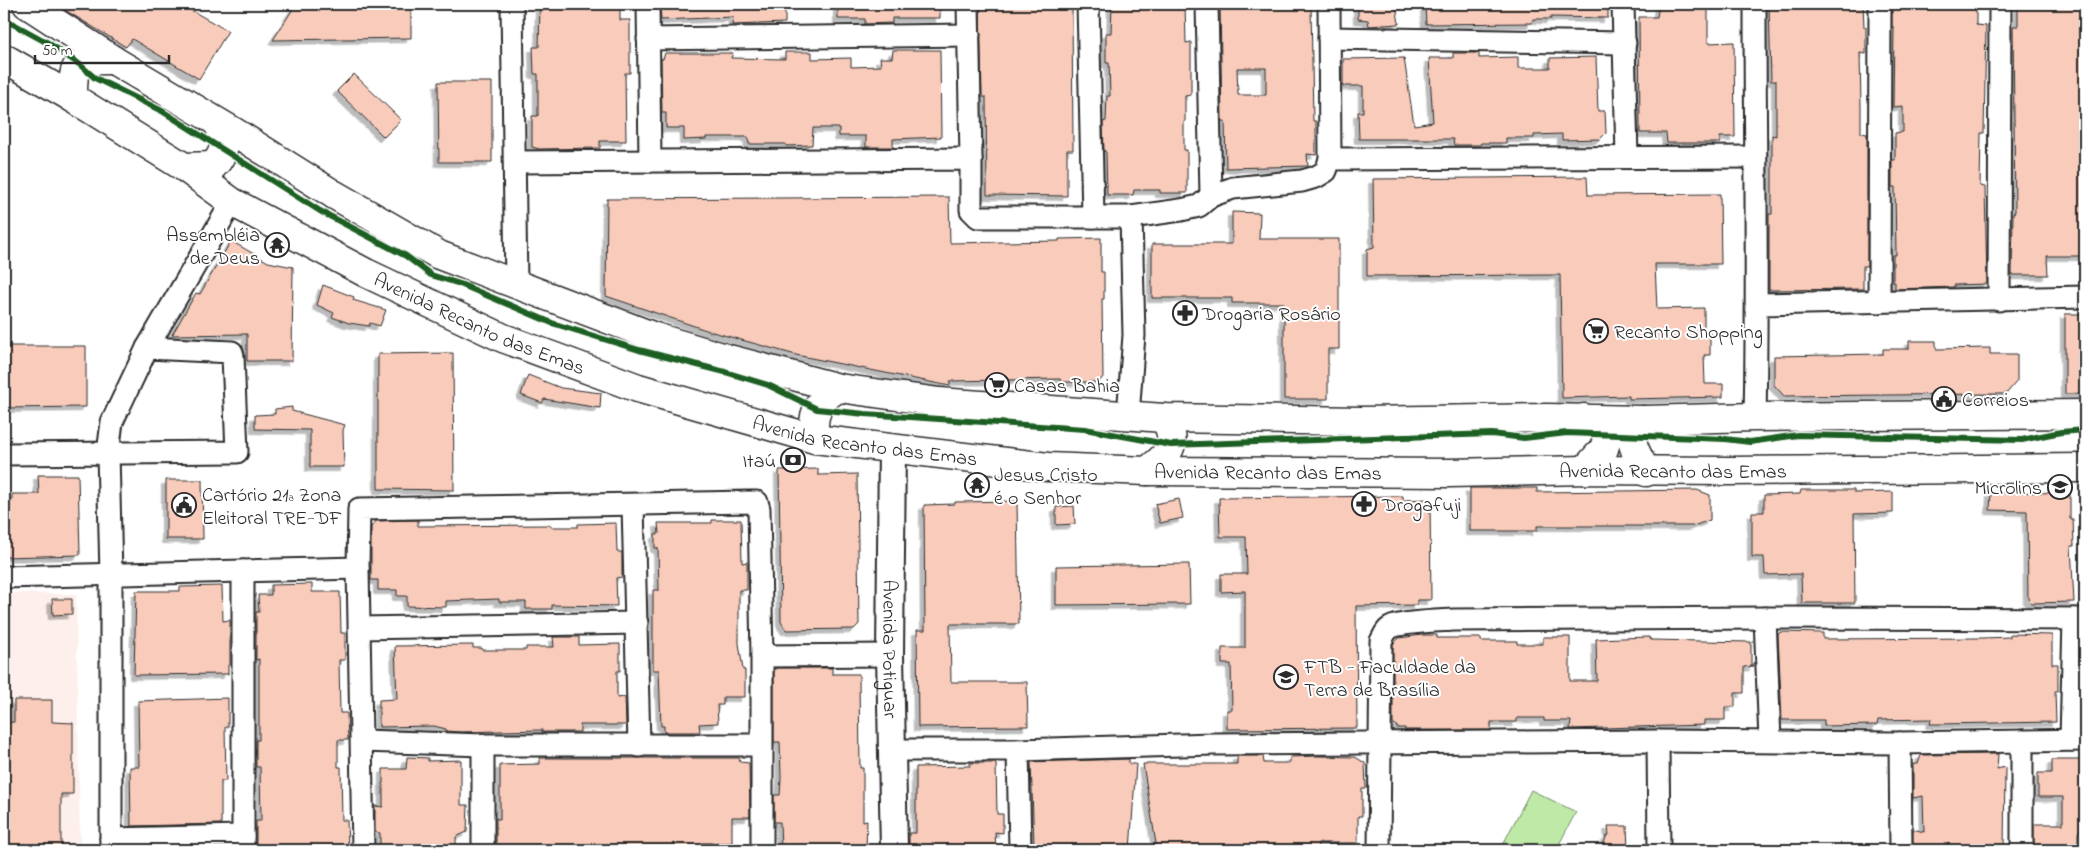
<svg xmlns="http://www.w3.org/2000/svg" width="2089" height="854" font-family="'Indie Flower',sans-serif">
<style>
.built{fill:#fdefeb}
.green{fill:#bee9a6;stroke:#748a68}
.building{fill:#f8cbbb;stroke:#2b2b2b;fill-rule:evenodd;filter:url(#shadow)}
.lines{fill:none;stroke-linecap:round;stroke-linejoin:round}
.minor-casing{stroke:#2b2b2b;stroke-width:25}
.tertiary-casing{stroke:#2b2b2b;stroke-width:30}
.secondary-casing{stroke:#2b2b2b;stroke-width:31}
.minor{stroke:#fff;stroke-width:21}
.tertiary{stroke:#fff;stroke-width:26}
.secondary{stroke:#fff;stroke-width:28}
.cycleway-casing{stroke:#fff;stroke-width:9}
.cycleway{stroke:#1b5e20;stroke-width:6}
.labels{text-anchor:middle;stroke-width:4;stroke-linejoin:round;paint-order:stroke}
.poi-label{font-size:20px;fill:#2b2b2b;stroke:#fff;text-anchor:start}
.street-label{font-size:20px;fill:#2b2b2b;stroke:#fff}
</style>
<defs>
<filter id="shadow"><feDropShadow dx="-4.5" dy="4.5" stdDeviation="0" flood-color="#0004"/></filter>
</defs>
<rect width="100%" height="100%" fill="#fff"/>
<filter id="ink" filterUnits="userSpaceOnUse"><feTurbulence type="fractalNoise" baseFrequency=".02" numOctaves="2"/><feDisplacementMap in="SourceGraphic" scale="10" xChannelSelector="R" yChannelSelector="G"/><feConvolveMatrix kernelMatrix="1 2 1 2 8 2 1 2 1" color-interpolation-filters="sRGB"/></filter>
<g filter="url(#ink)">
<path class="built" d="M4 593 76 594 80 850H4Z"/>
<path class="green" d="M1531 790 1576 812 1556 850H1500Z"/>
<g class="building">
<path d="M55 4H180L228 31 199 79 132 39 126 47Z"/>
<path d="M296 4H411V38L273 40Z"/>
<path d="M540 4H620V20H630V73H625L626 141H600V148L539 149 532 147V116H538V74H534L533 47H539Z"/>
<path d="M660 4H785V23L732 25 733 17 661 20Z"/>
<path d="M838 4H940V18H892V23L865 24V19H838Z"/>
<path d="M980 4H1072L1073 150H1067V196L987 195 986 97H982Z"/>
<path d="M1112 4H1185L1186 43 1191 42V95L1185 96V122H1184V150H1187V193H1160V190H1134L1133 195H1107L1106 152 1104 151 1103 122 1106 121 1107 96H1110L1109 63H1106V33H1111Z"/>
<path d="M1220 4H1311L1313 121H1316V155L1307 154 1308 166 1226 168 1225 121H1222ZM1237 68H1266V95H1238Z"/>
<path d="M1358 4H1396L1399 24 1369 26 1368 20 1358 19Z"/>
<path d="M1425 4H1608V18L1551 17V19H1533L1532 23 1426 24Z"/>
<path d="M1659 4H1708V43L1734 42 1735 137H1720V143H1667L1666 133H1640L1639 17H1657Z"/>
<path d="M1769 4H1863L1864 27H1866V54L1860 53 1861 107V133L1867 134V266H1863V289L1769 290V214H1772V135L1776 136V81H1771Z"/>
<path d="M1892 4H1976V25L1986 26 1984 133H1981L1980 186 1985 187 1987 284 1954 285V287L1895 289V282H1893V255H1896L1895 187H1892V160H1895V133L1903 132V106L1893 107 1894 27H1892Z"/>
<path d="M2018 4H2085V256H2047L2048 275H2012L2013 213 2015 212 2013 26H2018Z"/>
<path d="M893 50H940L941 137 893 139V147H866V136H839V128H813L812 145 786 146V144H749L748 137H706V139L684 140V128H666V113H662L661 59H663L665 53H733L731 58 785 59V52H812V59L851 58V67L881 66 880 58H892Z"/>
<path d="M1453 53H1479V58L1518 57V68H1550V58L1596 57 1598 111H1605L1606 133 1600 139 1562 140V134L1534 135V138H1506V143H1481L1480 145H1454L1453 139H1359L1358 112H1363V86H1343V59L1404 58 1414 125 1433 122 1429 58H1453Z"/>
<path d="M354 74 401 120 384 137 337 91Z"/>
<path d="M438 82H492V162H439Z"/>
<path d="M1587 177 1588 195 1720 194 1721 264H1655L1657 309 1704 308V333H1710V355H1704L1705 384H1723V397L1629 399V396L1562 398 1560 275 1367 276V249L1374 247 1373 179Z"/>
<path d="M949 197 950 243 1059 241V239L1101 238V272H1104V299H1102L1103 377 1099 382H1062L1060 379 950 381V386L796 355 709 331 606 296 607 199Z"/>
<path d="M1232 212 1260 213 1259 239H1339V349H1328V399H1284V303H1232V298H1152V244H1232Z"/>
<path d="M231 241 268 262 293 267 292 361H247V334L172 335 196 293 200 294Z"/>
<path d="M323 285 354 297 353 300 386 310 380 326 370 323 369 326 349 323 332 317 334 313 317 305Z"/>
<rect x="2065" y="314" width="20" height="80"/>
<path d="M1909 341H1936V349L1990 348V354H2017V381L2006 394H1991L1784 396 1774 385V356L1883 354V349H1909Z"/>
<path d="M4 346H86V407L5 408Z"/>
<path d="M453 353 454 490 378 489V354Z"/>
<path d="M528 375 561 388 601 393 600 408 544 399 542 403 521 395Z"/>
<path d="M292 407V411L345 425 343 430 344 467H310V430L255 429V415L275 414V409Z"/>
<path d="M818 469V475L857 474 859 624 854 629 786 630 781 622 779 470Z"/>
<path d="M38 475H78L80 555 4 557V501H12V494H39Z"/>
<path d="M166 480H202L203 539H166Z"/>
<path d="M1470 488H1537V492L1697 490 1710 495V520L1693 526H1537V531H1470Z"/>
<path d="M1801 490H1854V493L1893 492V513L1854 514 1855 603H1802L1801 574 1765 575 1764 557H1752V512H1764V495L1800 494Z"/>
<path d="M1991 492 2070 493V519H2073L2074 546H2071L2074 602 2032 603 2028 599 2027 511 1990 510Z"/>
<path d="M1403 496V500L1430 499 1431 600H1417V605L1356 606 1357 728 1227 729V710H1232L1231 664H1222V648H1245V591L1221 592V574H1247L1246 537H1220L1219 498Z"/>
<path d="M1179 499 1183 518 1160 523 1155 504Z"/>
<path d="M1017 501 1019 624H950L951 682H1027L1028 726 918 727 917 630H925L924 505 955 504V502Z"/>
<path d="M1074 506 1075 524 1056 525V507Z"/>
<path d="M418 520V526L551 525V527H578V524L616 523 617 552H622V577L616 578 617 606 552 605V609H526V602H499V599L446 601V607L407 606V596H397V590H378V580H371V527L376 521Z"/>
<path d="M712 520H741L742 563 747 562V590H739V643L743 670H745V697H723V705H717L718 723 699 724 700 732H664V726H661L659 670H653V590H659L658 548H655V534H659L658 523H712Z"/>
<path d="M1189 564 1190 604 1056 605V566Z"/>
<path d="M312 584V592H340L341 633H345V660H339L340 713H347L348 740H338V767H341L342 820H347L348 847H336V850H256V821H261L260 767H256V740H259V659L256 660V612H259L258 595H271V585Z"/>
<path d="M222 586 223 621 230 620V665H228V674L134 675 136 591H180V587Z"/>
<path d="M52 599H72V614L53 615Z"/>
<path d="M1780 632 1823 633V639L1983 638 2010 637V634L2052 635V664H2058V691H2055L2056 722 1938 724H1930L1931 719 1878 720 1877 725 1824 726V720H1782L1778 635Z"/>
<path d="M1422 635H1437V638H1481V641H1517V644H1543V637H1570V681H1597L1596 639 1649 637 1651 640 1751 642V666L1754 662V666L1744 667V693H1735V707H1725V720H1704V725L1570 729 1571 721H1544V718H1517V722H1491V730H1405V728H1397L1396 725 1393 724V644L1399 638Z"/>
<path d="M553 637H579V645L620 644V671H617V698L625 697 626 725H580V732H542V730L460 732 446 731V729L434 726 379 727V700L397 699 395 646 473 645V648H482V650H526V647H554Z"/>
<path d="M777 668H832V674H859L860 768H863V821L867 820 866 850H781L780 822H774V795H780L781 778 780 742H774V670Z"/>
<path d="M228 698V727H225L226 781H221V824L131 826 130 767H139L138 701Z"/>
<path d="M14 700H52V722L73 723V794H61V850H5L4 723 14 722Z"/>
<path d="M1998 754 1997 769 2005 767 2004 850H1913V829L1924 832 1923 796 1913 798V764H1918L1921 755Z"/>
<path d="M1237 756H1263L1264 763H1290V757L1318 756 1355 757 1365 763 1366 789H1362V816H1358V843H1318L1317 850H1157L1143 764H1237Z"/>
<path d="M407 757 428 758V761L461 760V805H468L467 832 456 837V850H380V833L375 832V806L383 807V769H406Z"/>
<path d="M540 758H739L740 762 749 763 750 817H732V843H701V850H675V847H647V850H541V845H496V818L500 820V765L540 764Z"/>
<path d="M1129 759V764H1136L1130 850H1104V845L1034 846 1031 762Z"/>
<path d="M2052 760H2085V823L2078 833V850H2034V824H2063V797H2038V773H2052Z"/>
<path d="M970 763H996L997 814H1003V833L995 832 996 850H909V833H916V767L970 766Z"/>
<path d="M1608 826H1627L1628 850H1602L1606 837 1609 835Z"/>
</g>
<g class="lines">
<defs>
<g id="minor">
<path d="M512 4 516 285"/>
<path d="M648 4 650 161"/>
<path d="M968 4 971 159"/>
<path d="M1088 4 1093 217"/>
<path d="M1207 4 1211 196"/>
<path d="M1623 4 1627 157"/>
<path d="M1329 38 1625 43"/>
<path d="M648 39 969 35"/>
<path d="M1330 159 1755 157"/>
<path d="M515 162 971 159V210L978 217H1131L1181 210 1199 206 1211 196 1233 188 1302 181 1316 177 1326 171 1330 159 1329 4"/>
<path d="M1999 300 2000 4"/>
<path d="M1879 302 1880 4"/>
<path d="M1758 304 2085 297"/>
<path d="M1128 416 1134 335 1131 217"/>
<path d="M1755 417C1758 279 1755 141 1755 4"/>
<path d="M4 454 237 452 233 356 232 352 147 348"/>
<path d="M633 505 639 746"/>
<path d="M243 571V850"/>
<path d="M4 577 358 568"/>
<path d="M1765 618 1770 741"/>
<path d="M360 628 637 623"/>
<path d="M762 656 890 655"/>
<path d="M2071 740 2074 619"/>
<path d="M362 741 483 745H761"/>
<path d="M1658 741 1659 850"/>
<path d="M2022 741V850"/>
<path d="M1900 743 1901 850"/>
<path d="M892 750H1018L1213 744 1658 741 1900 743 2085 740"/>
<path d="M1018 750 1020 850"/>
<path d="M111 839 243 836"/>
<path d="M111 850V575L108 453 112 422 147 348 232 202"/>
<path d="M363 850 358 568 359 509 750 502H757L759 509 762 656V850"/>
<path d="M483 850V745"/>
<path d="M1379 850 1381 641C1384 636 1385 631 1390 628 1400 622 1440 621 1454 620L1765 618 2085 619"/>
</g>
<g id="tertiary">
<path id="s1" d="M892 448 890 655 894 850"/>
</g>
<g id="secondary">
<path d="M27 4 113 60 236 133 333 194 439 255 655 337 729 359 839 388 939 402 1164 418 1362 421 1547 418 1643 420 1755 417 2085 414"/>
<path id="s2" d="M4 58 73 98 184 167 232 202 366 273 448 312 503 338 638 388 815 439 1048 467 1147 471 1449 473 1585 470 1729 471 2085 468"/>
<path d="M73 98C73 59 76 60 113 60"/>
<path d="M184 167 213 166C227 152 226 140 218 123"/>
<path d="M1584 418 1603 426 1608 435 1604 449 1585 470"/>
<path d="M1643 420C1623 438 1636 451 1646 472"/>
<path d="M815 439C811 417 817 398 839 388"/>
<path d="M1147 471C1169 455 1180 443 1164 418"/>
</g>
</defs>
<use href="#minor" class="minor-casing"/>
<use href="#tertiary" class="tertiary-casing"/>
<use href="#secondary" class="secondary-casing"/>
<use href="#minor" class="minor"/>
<use href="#tertiary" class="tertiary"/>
<use href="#secondary" class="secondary"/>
<defs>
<path id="cycleway" d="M4 19 48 43 79 64 95 78 162 111 320 211 406 256 431 275 460 284 552 323 639 350 725 372 768 385 817 409 865 414 1085 429 1171 445 1492 434 1524 438 1567 433 1725 439 1750 442 1798 435 2022 440 2061 432 2085 430"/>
</defs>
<use href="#cycleway" class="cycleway-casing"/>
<use href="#cycleway" class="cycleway"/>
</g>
</g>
<defs>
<symbol id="temple-ring" viewBox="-11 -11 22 22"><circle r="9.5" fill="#fff" stroke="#2b2b2b" stroke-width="1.5"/><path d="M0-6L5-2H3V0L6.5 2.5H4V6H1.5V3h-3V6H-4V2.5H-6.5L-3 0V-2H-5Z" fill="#2b2b2b"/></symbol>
<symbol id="pharmacy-ring" viewBox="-11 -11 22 22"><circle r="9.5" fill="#fff" stroke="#2b2b2b" stroke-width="1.5"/><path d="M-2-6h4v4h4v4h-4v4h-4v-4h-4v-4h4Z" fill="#2b2b2b"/></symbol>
<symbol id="supermarket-ring" viewBox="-11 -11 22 22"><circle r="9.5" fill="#fff" stroke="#2b2b2b" stroke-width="1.5"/><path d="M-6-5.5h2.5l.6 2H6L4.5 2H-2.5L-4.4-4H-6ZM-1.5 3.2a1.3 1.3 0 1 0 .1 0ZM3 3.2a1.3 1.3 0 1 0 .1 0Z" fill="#2b2b2b"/></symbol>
<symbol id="civic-ring" viewBox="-11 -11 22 22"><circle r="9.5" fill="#fff" stroke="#2b2b2b" stroke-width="1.5"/><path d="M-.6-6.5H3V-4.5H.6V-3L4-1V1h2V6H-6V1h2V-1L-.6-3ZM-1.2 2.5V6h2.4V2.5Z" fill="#2b2b2b"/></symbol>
<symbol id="bank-ring" viewBox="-11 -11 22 22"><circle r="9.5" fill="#fff" stroke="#2b2b2b" stroke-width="1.5"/><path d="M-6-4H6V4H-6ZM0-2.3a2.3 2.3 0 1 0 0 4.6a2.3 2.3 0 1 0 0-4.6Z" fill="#2b2b2b"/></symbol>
<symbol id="school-ring" viewBox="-11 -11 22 22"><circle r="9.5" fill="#fff" stroke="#2b2b2b" stroke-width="1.5"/><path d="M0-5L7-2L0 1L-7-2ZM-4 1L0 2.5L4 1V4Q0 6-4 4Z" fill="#2b2b2b"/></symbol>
<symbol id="university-ring" viewBox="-11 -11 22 22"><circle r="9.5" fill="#fff" stroke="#2b2b2b" stroke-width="1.5"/><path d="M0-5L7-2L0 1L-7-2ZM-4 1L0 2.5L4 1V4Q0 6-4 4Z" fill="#2b2b2b"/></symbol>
</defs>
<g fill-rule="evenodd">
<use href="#temple-ring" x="263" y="231" width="28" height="28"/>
<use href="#pharmacy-ring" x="1171" y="299" width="28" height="28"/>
<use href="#supermarket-ring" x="1582" y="317" width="28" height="28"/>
<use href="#supermarket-ring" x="983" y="371" width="28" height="28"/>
<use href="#civic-ring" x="1930" y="385" width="28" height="28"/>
<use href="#bank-ring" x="779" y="446" width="28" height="28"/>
<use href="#temple-ring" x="963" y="471" width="28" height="28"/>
<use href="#school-ring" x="2046" y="473" width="28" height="28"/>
<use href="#pharmacy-ring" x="1350" y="490" width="28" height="28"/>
<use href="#civic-ring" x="170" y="491" width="28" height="28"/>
<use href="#university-ring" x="1272" y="663" width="28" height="28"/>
</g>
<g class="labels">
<g class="poi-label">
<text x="260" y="241" text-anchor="end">Assembléia<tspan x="260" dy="23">de Deus</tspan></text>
<text x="1202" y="320">Drogaria Rosário</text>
<text x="1614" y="338">Recanto Shopping</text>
<text x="1014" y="392">Casas Bahia</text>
<text x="1962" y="406">Correios</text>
<text x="776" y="467" text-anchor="end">Itaú</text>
<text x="994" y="481">Jesus Cristo<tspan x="994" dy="23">é o Senhor</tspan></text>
<text x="2042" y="494" text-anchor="end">Microlins</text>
<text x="202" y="501">Cartório 21ª Zona<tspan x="202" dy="23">Eleitoral TRE-DF</tspan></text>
<text x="1382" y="511">Drogafuji</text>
<text x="1304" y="673">FTB - Faculdade da<tspan x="1304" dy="23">Terra de Brasília</tspan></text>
</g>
<g class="street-label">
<text dy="7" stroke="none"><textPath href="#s2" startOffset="546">Avenida Recanto das Emas</textPath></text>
<text dy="7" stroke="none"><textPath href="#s2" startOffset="951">Avenida Recanto das Emas</textPath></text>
<text dy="7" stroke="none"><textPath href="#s2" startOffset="1761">Avenida Recanto das Emas</textPath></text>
<text dy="7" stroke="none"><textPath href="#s2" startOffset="1356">Avenida Recanto das Emas</textPath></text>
<text dy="7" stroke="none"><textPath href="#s1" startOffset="201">Avenida Potiguar</textPath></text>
</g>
</g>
<rect width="2089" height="854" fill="none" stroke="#fff" stroke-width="20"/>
<rect x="10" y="10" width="2069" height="834" fill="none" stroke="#2b2b2b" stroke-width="2" filter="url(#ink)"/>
<path d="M35 55v8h134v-8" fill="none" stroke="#2b2b2b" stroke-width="2.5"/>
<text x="42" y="55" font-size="15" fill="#2b2b2b" stroke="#ffffff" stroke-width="4" paint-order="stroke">50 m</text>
</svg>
